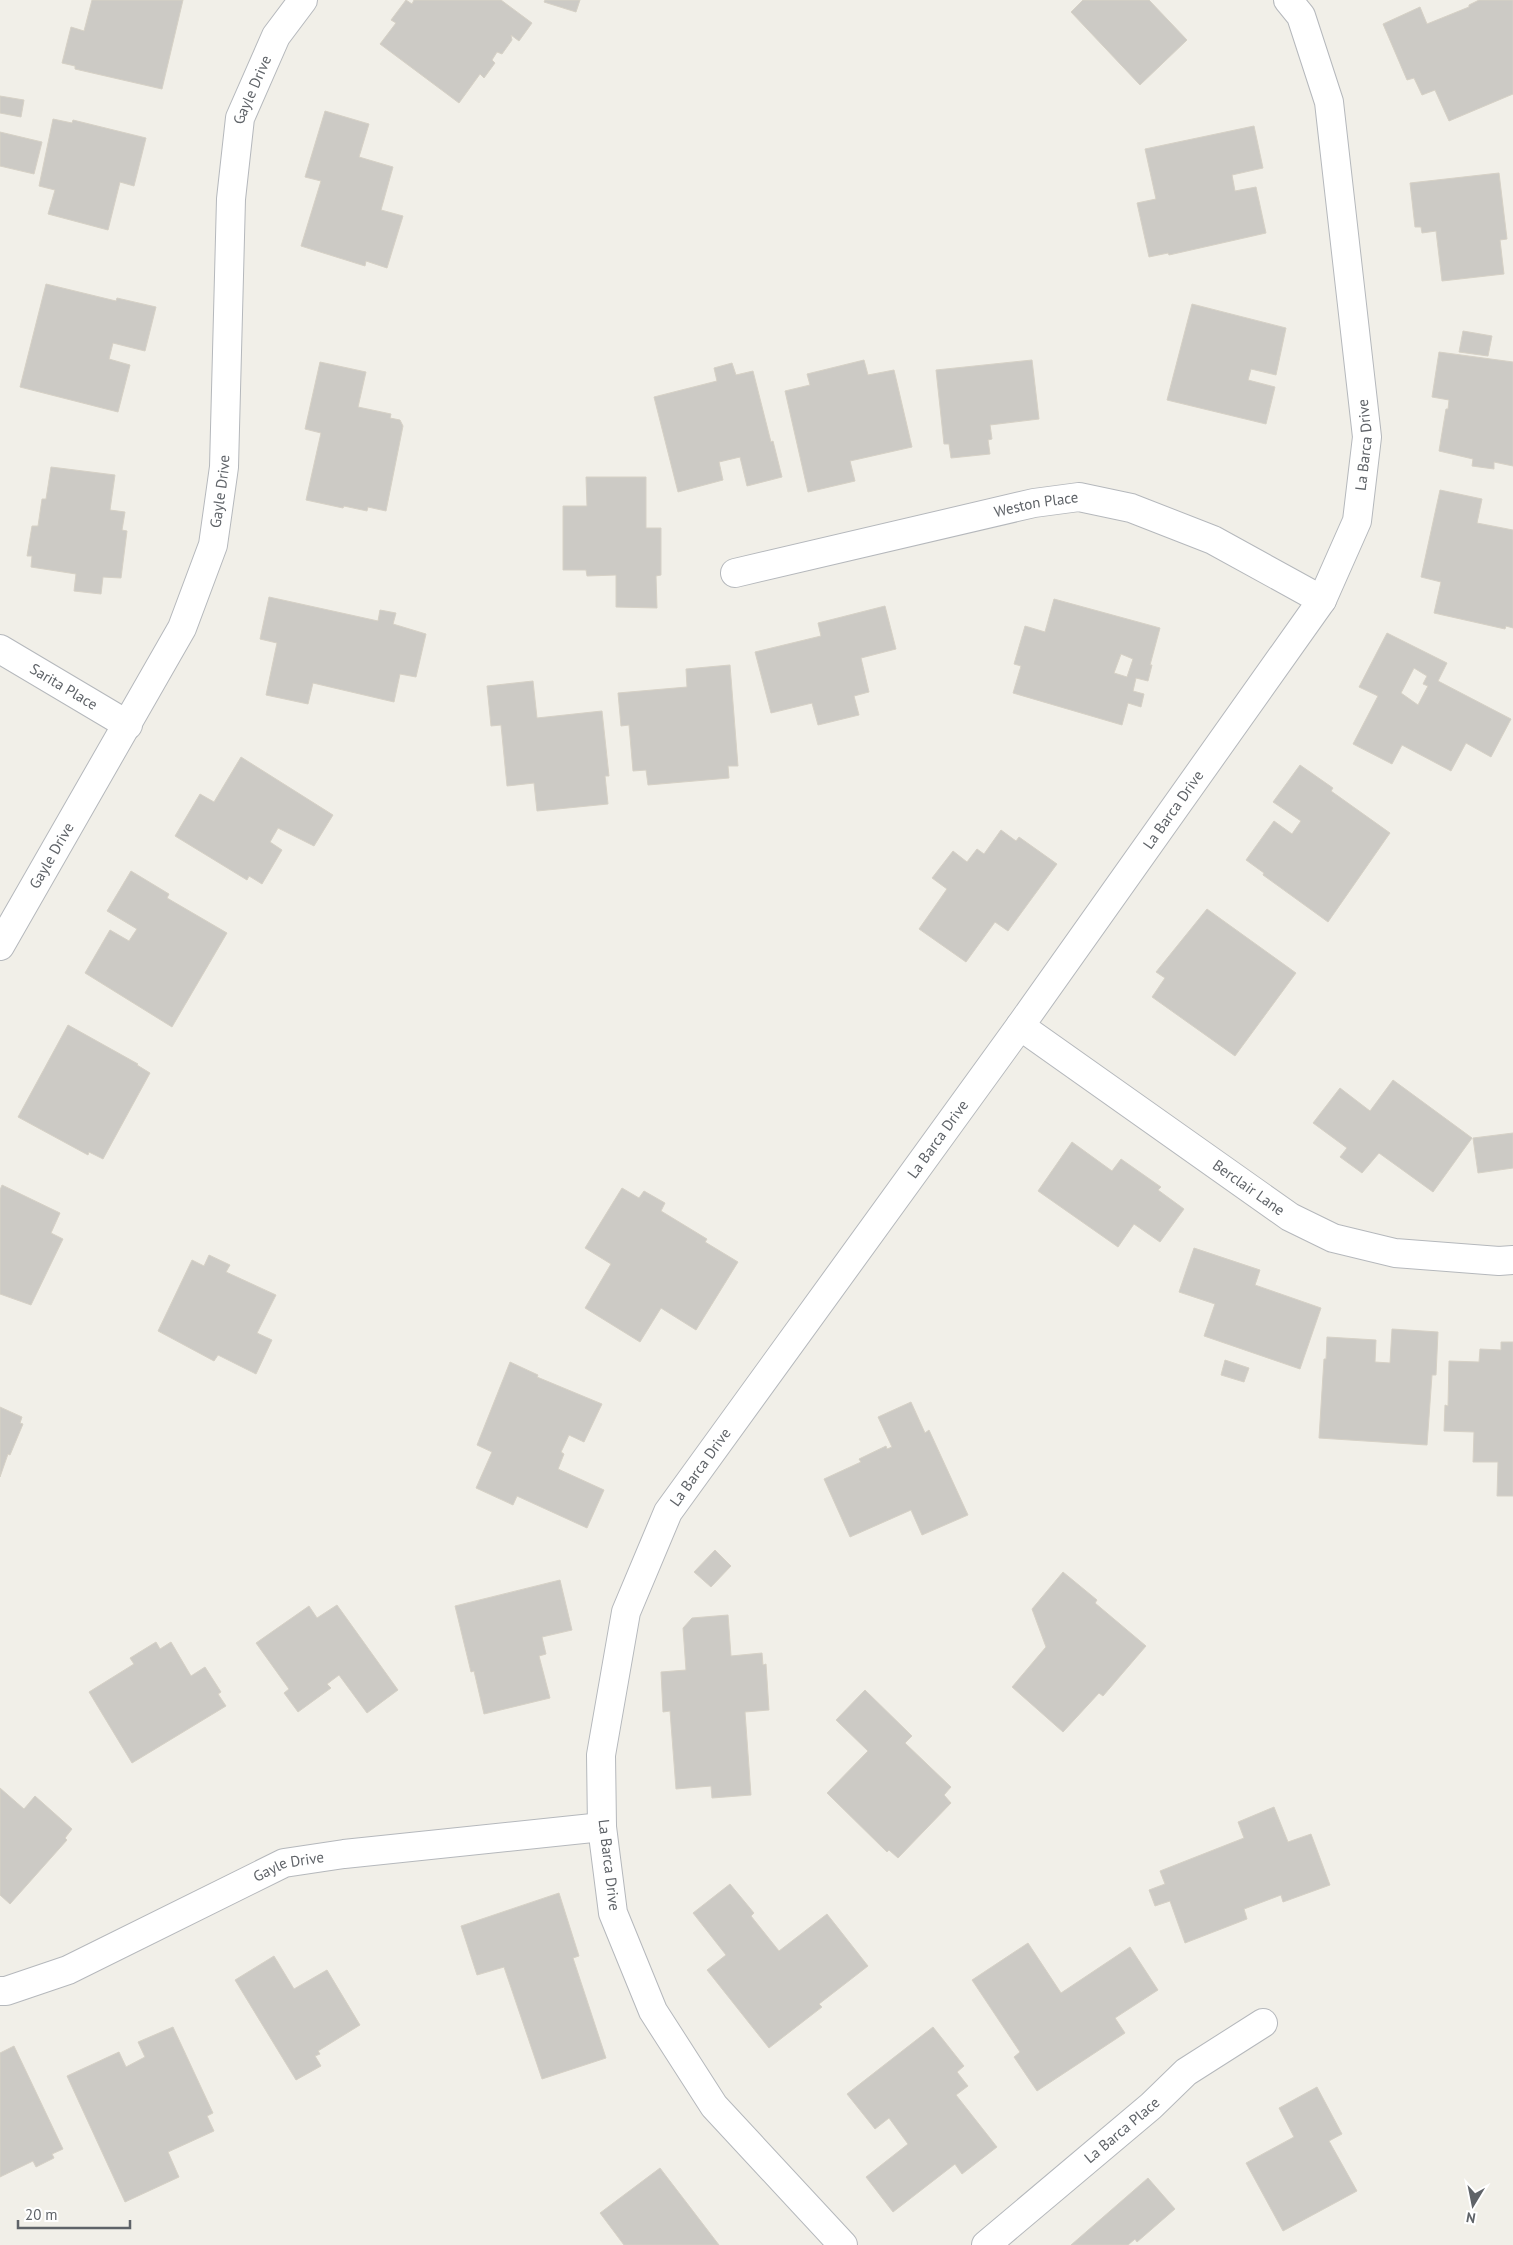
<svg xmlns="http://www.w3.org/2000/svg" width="1513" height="2245" font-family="'PT Sans',sans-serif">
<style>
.building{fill:#cccac5;stroke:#d6d1c6;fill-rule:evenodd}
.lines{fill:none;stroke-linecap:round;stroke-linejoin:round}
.minor-casing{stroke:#b5b8bc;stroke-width:30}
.minor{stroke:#fff;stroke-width:28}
.labels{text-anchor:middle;stroke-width:4.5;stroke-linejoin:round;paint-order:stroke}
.street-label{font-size:15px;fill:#5f6368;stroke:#fff}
</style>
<rect width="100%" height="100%" fill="#f1efe8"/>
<g class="building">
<path d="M92 0H183L162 89 75 69V66L62 63 71 27 84 31Z"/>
<path d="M406 0 412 4 414 0H501L532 23 519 41 511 35 512 40 502 54 497 52 492 60 495 63 484 78 480 74 459 103 380 44 396 23 391 20Z"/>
<path d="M545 0H580L576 12 544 2Z"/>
<path d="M1083 0H1149L1187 40 1140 85 1071 12Z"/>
<path d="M1479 0H1513V94L1449 121 1435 90 1422 95 1414 78 1407 80 1383 24 1420 7 1427 24 1469 7V5Z"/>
<path d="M0 96 24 100 21 117 0 113Z"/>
<path d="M325 111 369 124 359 157 393 167 381 210 403 216 387 268 366 261 365 266 301 246 321 181 305 177Z"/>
<path d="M53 119 72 123 73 120 146 138 134 186 120 182 108 230 48 214 55 190 39 186Z"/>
<path d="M1254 126 1263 168 1232 175 1235 191 1256 187 1266 233 1169 255 1168 253 1149 257 1137 203 1156 199 1145 149Z"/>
<path d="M0 132 42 142 34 174 0 166Z"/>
<path d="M1499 173 1507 239 1500 240 1504 274 1442 281 1436 231 1422 233 1421 227H1415L1410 183Z"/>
<path d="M46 284 116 301 117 298 156 307 145 351 113 343 109 359 130 365 118 412 20 387Z"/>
<path d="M1192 304 1286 328 1276 375 1251 369 1248 380 1275 387 1266 424 1167 400Z"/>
<path d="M1463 331 1492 336 1488 356 1459 352Z"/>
<path d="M1439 352 1513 362V466L1494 462V469L1472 466 1473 459 1439 451 1446 409H1448L1449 400 1432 397Z"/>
<path d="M864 360 868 375 894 370 912 447 850 461 855 481 808 492 785 391 810 385 807 374Z"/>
<path d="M1032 360 1039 419 990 425 992 439 988 440 990 454 951 458 949 444H944L936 370Z"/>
<path d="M320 362 366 372 358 407 391 414 390 418 400 420 403 426 386 511 368 507 367 511 344 506 343 508 306 500 321 433 305 429Z"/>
<path d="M732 363 736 375 753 371 771 442 773 441 782 477 747 486 740 457 719 462 723 480 678 492 654 397 717 381 714 368Z"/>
<path d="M51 467 115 475 110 510 125 512 122 530 127 531 121 578 103 577 101 594 74 591 76 574 31 567 32 556H27L32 526H38L42 499H46Z"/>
<path d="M586 477H646V528H661V575L656 576 657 608 616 607V575L587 576 586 570H563V506H587Z"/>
<path d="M1440 490 1482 499 1477 523 1513 530V628L1506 626 1505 629 1434 613 1441 582 1421 577Z"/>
<path d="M269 597 378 621 380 610 396 613 393 624 426 634 416 677 400 674 394 702 313 683 308 704 266 695 277 643 260 639Z"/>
<path d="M1054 599 1160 628 1150 665H1152L1148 681 1136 678 1133 691 1144 694 1141 707 1128 703 1122 725 1013 693 1021 666 1014 664 1025 626 1045 632ZM1121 654 1133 659 1127 677 1114 673Z"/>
<path d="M885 606 896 649 861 658 869 692 854 696 859 715 818 725 812 703 771 713 755 652 821 636 818 623Z"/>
<path d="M1387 633 1447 663 1438 681 1511 719 1491 757 1466 743 1451 771 1402 745 1392 764 1353 744 1378 696 1359 687ZM1414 668 1427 676 1423 684 1428 686 1418 705 1401 693Z"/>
<path d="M730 665 738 766H728L729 778 648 785 646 770 633 771 629 725 621 726 618 693 687 687 686 669Z"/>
<path d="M533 681 537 718 602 711 609 776H605L608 804 537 811 534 783 507 786 501 725 491 726 487 686Z"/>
<path d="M241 757 333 815 314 846 278 828 270 842 282 850 262 884 249 876 247 880 175 836 200 794 214 802Z"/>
<path d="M1300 765 1333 788 1331 791 1390 833 1328 922 1263 875 1264 873 1246 860 1274 821 1292 834 1301 821 1273 802Z"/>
<path d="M1001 830 1016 841 1019 837 1057 864 1008 931 995 922 966 962 919 929 947 889 932 878 953 851 967 862 977 849 984 854Z"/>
<path d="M131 871 169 894 167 898 227 933 172 1027 85 973 110 930 129 941 137 929 107 911Z"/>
<path d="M1207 909 1296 973 1235 1056 1152 997 1165 978 1156 972Z"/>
<path d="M68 1025 138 1064 137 1065 150 1073 103 1159 89 1152 88 1155 18 1117Z"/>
<path d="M1393 1080 1472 1138 1433 1192 1379 1153 1362 1173 1340 1157 1347 1148 1313 1123 1340 1088 1370 1111Z"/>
<path d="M1513 1133V1168L1478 1173 1473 1138Z"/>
<path d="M1072 1142 1112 1171 1121 1159 1161 1187 1158 1190 1184 1209 1160 1242 1134 1224 1118 1247 1038 1191Z"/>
<path d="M2 1185 60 1213 51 1233 63 1239 31 1305 0 1294V1190Z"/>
<path d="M622 1188 639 1198 644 1191 665 1203 661 1211 707 1239 705 1242 738 1262 696 1330 661 1308 640 1342 585 1308 611 1264 585 1248Z"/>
<path d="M1194 1248 1260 1270 1255 1285 1321 1308 1300 1369 1204 1336 1215 1304 1179 1292Z"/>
<path d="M209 1255 230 1265 226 1272 276 1295 257 1333 272 1340 256 1374 218 1355 214 1361 158 1331 192 1260 204 1266Z"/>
<path d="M1392 1329 1438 1332 1436 1375H1432L1427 1445 1319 1438 1324 1359H1326L1327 1337 1376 1340 1375 1362 1390 1363Z"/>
<path d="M1501 1342H1513V1496H1497L1498 1462H1473L1474 1432 1444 1431 1445 1405 1448 1406 1449 1361 1479 1362 1480 1349 1501 1350Z"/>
<path d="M1225 1360 1249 1368 1244 1382 1221 1375Z"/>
<path d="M510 1362 538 1375 537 1377 602 1404 584 1442 569 1435 561 1452 564 1454 558 1469 604 1490 587 1528 517 1496 513 1505 476 1488 492 1452 477 1445Z"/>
<path d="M911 1402 925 1433 929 1430 968 1515 922 1535 911 1510 850 1537 824 1479 861 1462 859 1459 886 1446 887 1449 892 1447 878 1417Z"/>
<path d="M0 1407 22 1417 20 1423 23 1424 10 1455 8 1454 0 1477Z"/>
<path d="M715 1550 731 1566 711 1587 694 1572Z"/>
<path d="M1063 1572 1097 1600 1095 1603 1146 1646 1103 1696 1099 1693 1063 1732 1012 1687 1046 1647 1032 1609Z"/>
<path d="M560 1580 572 1630 542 1637 546 1654 539 1656 550 1698 484 1714 474 1671 471 1672 455 1606Z"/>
<path d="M337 1605 398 1690 367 1713 339 1675 327 1684 331 1688 298 1712 284 1693 289 1689 256 1643 309 1606 317 1618Z"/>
<path d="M728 1615 731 1656 762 1653 763 1665 766 1664 769 1710 745 1712 751 1795 712 1798 711 1786 676 1789 670 1711 663 1712 661 1672 686 1670 683 1628 692 1618Z"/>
<path d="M156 1642 160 1649 171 1642 191 1676 205 1667 221 1692 218 1694 226 1706 132 1763 89 1692 134 1664 130 1658Z"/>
<path d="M865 1690 912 1736 905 1743 951 1787 944 1795 951 1803 898 1858 889 1850 887 1852 827 1793 868 1751 836 1720Z"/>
<path d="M0 1788 24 1809 35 1796 72 1829 65 1838 67 1840 10 1904 0 1895Z"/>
<path d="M1274 1807 1288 1842 1311 1834 1330 1885 1283 1902 1281 1895 1244 1909 1247 1919 1185 1943 1170 1901 1155 1906 1149 1890 1165 1884 1160 1871 1244 1838 1238 1822Z"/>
<path d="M730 1884 754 1913 751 1916 779 1951 827 1914 868 1966 819 2004 822 2007 769 2048 707 1970 726 1955 693 1913Z"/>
<path d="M559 1893 579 1956 573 1958 606 2058 542 2079 504 1967 477 1975 461 1926Z"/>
<path d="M1028 1943 1061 1993 1130 1947 1158 1990 1115 2018 1125 2033 1037 2091 1014 2057 1020 2052 972 1980Z"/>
<path d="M274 1956 294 1989 327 1970 360 2025 318 2051 320 2054 315 2056 321 2066 296 2080 235 1980Z"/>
<path d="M173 2027 213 2113 207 2116 214 2131 168 2152 179 2177 125 2202 67 2076 119 2052 126 2067 145 2057 138 2042Z"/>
<path d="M933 2027 964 2066 957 2072 968 2086 956 2095 997 2147 962 2174 955 2164 893 2212 866 2177 908 2144 889 2118 875 2129 847 2094Z"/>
<path d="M14 2046 63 2149 52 2154 54 2158 36 2167 33 2161 0 2177V2053Z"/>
<path d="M1317 2087 1342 2134 1329 2141 1357 2191 1283 2231 1246 2163 1294 2137 1279 2108Z"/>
<path d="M660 2168 719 2245H624L600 2213Z"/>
<path d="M1148 2178 1175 2209 1137 2242 1135 2239 1128 2245H1071Z"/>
</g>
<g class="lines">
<defs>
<g id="minor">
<path id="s1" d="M735 573 1034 503 1079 497 1131 508 1213 540 1322 600"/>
<path id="s2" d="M0 649 128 725"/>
<path id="s3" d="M0 946 182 628 213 545 224 467 231 199 240 118 276 36 303 0"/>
<path id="s4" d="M1020 1026 1290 1217 1333 1238 1395 1253 1499 1261 1513 1260"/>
<path id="s5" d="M0 1991H6L68 1970 284 1863 344 1854 602 1827"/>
<path id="s6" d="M843 2245 714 2106 653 2011 613 1913 602 1827 601 1755 626 1612 668 1512 1020 1026 1322 600 1357 521 1367 437 1329 102 1301 16 1288 0"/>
<path id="s7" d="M986 2245 1151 2106 1186 2072 1263 2023"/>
</g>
</defs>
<use href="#minor" class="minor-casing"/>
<use href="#minor" class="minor"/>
</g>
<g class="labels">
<g class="street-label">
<text dy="5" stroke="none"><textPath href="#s3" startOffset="914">Gayle Drive</textPath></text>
<text dy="5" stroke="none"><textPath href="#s6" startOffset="2106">La Barca Drive</textPath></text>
<text dy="5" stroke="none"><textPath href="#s3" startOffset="509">Gayle Drive</textPath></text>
<text dy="5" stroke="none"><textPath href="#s1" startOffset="309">Weston Place</textPath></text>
<text dy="5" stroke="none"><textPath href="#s2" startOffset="74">Sarita Place</textPath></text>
<text dy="5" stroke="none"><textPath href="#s6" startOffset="1686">La Barca Drive</textPath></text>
<text dy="5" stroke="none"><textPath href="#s3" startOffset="104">Gayle Drive</textPath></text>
<text dy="5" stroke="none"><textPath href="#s6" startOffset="1281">La Barca Drive</textPath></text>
<text dy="5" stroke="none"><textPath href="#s4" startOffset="280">Berclair Lane</textPath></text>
<text dy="5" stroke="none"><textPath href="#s6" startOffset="876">La Barca Drive</textPath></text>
<text transform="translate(609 1865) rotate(83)" y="5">La Barca Drive</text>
<text dy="5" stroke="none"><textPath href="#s5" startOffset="316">Gayle Drive</textPath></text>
<text dy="5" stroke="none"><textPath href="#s7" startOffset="178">La Barca Place</textPath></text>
</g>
</g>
<g transform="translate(1473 2205) rotate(190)" stroke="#ffffff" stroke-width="4" paint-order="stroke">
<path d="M0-4L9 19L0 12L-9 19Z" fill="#5f6368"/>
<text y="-8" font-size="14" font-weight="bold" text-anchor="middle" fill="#5f6368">N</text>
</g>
<path d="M18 2220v8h112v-8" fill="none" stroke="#5f6368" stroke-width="2.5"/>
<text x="25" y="2220" font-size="15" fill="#5f6368" stroke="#ffffff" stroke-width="4" paint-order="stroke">20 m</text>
</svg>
